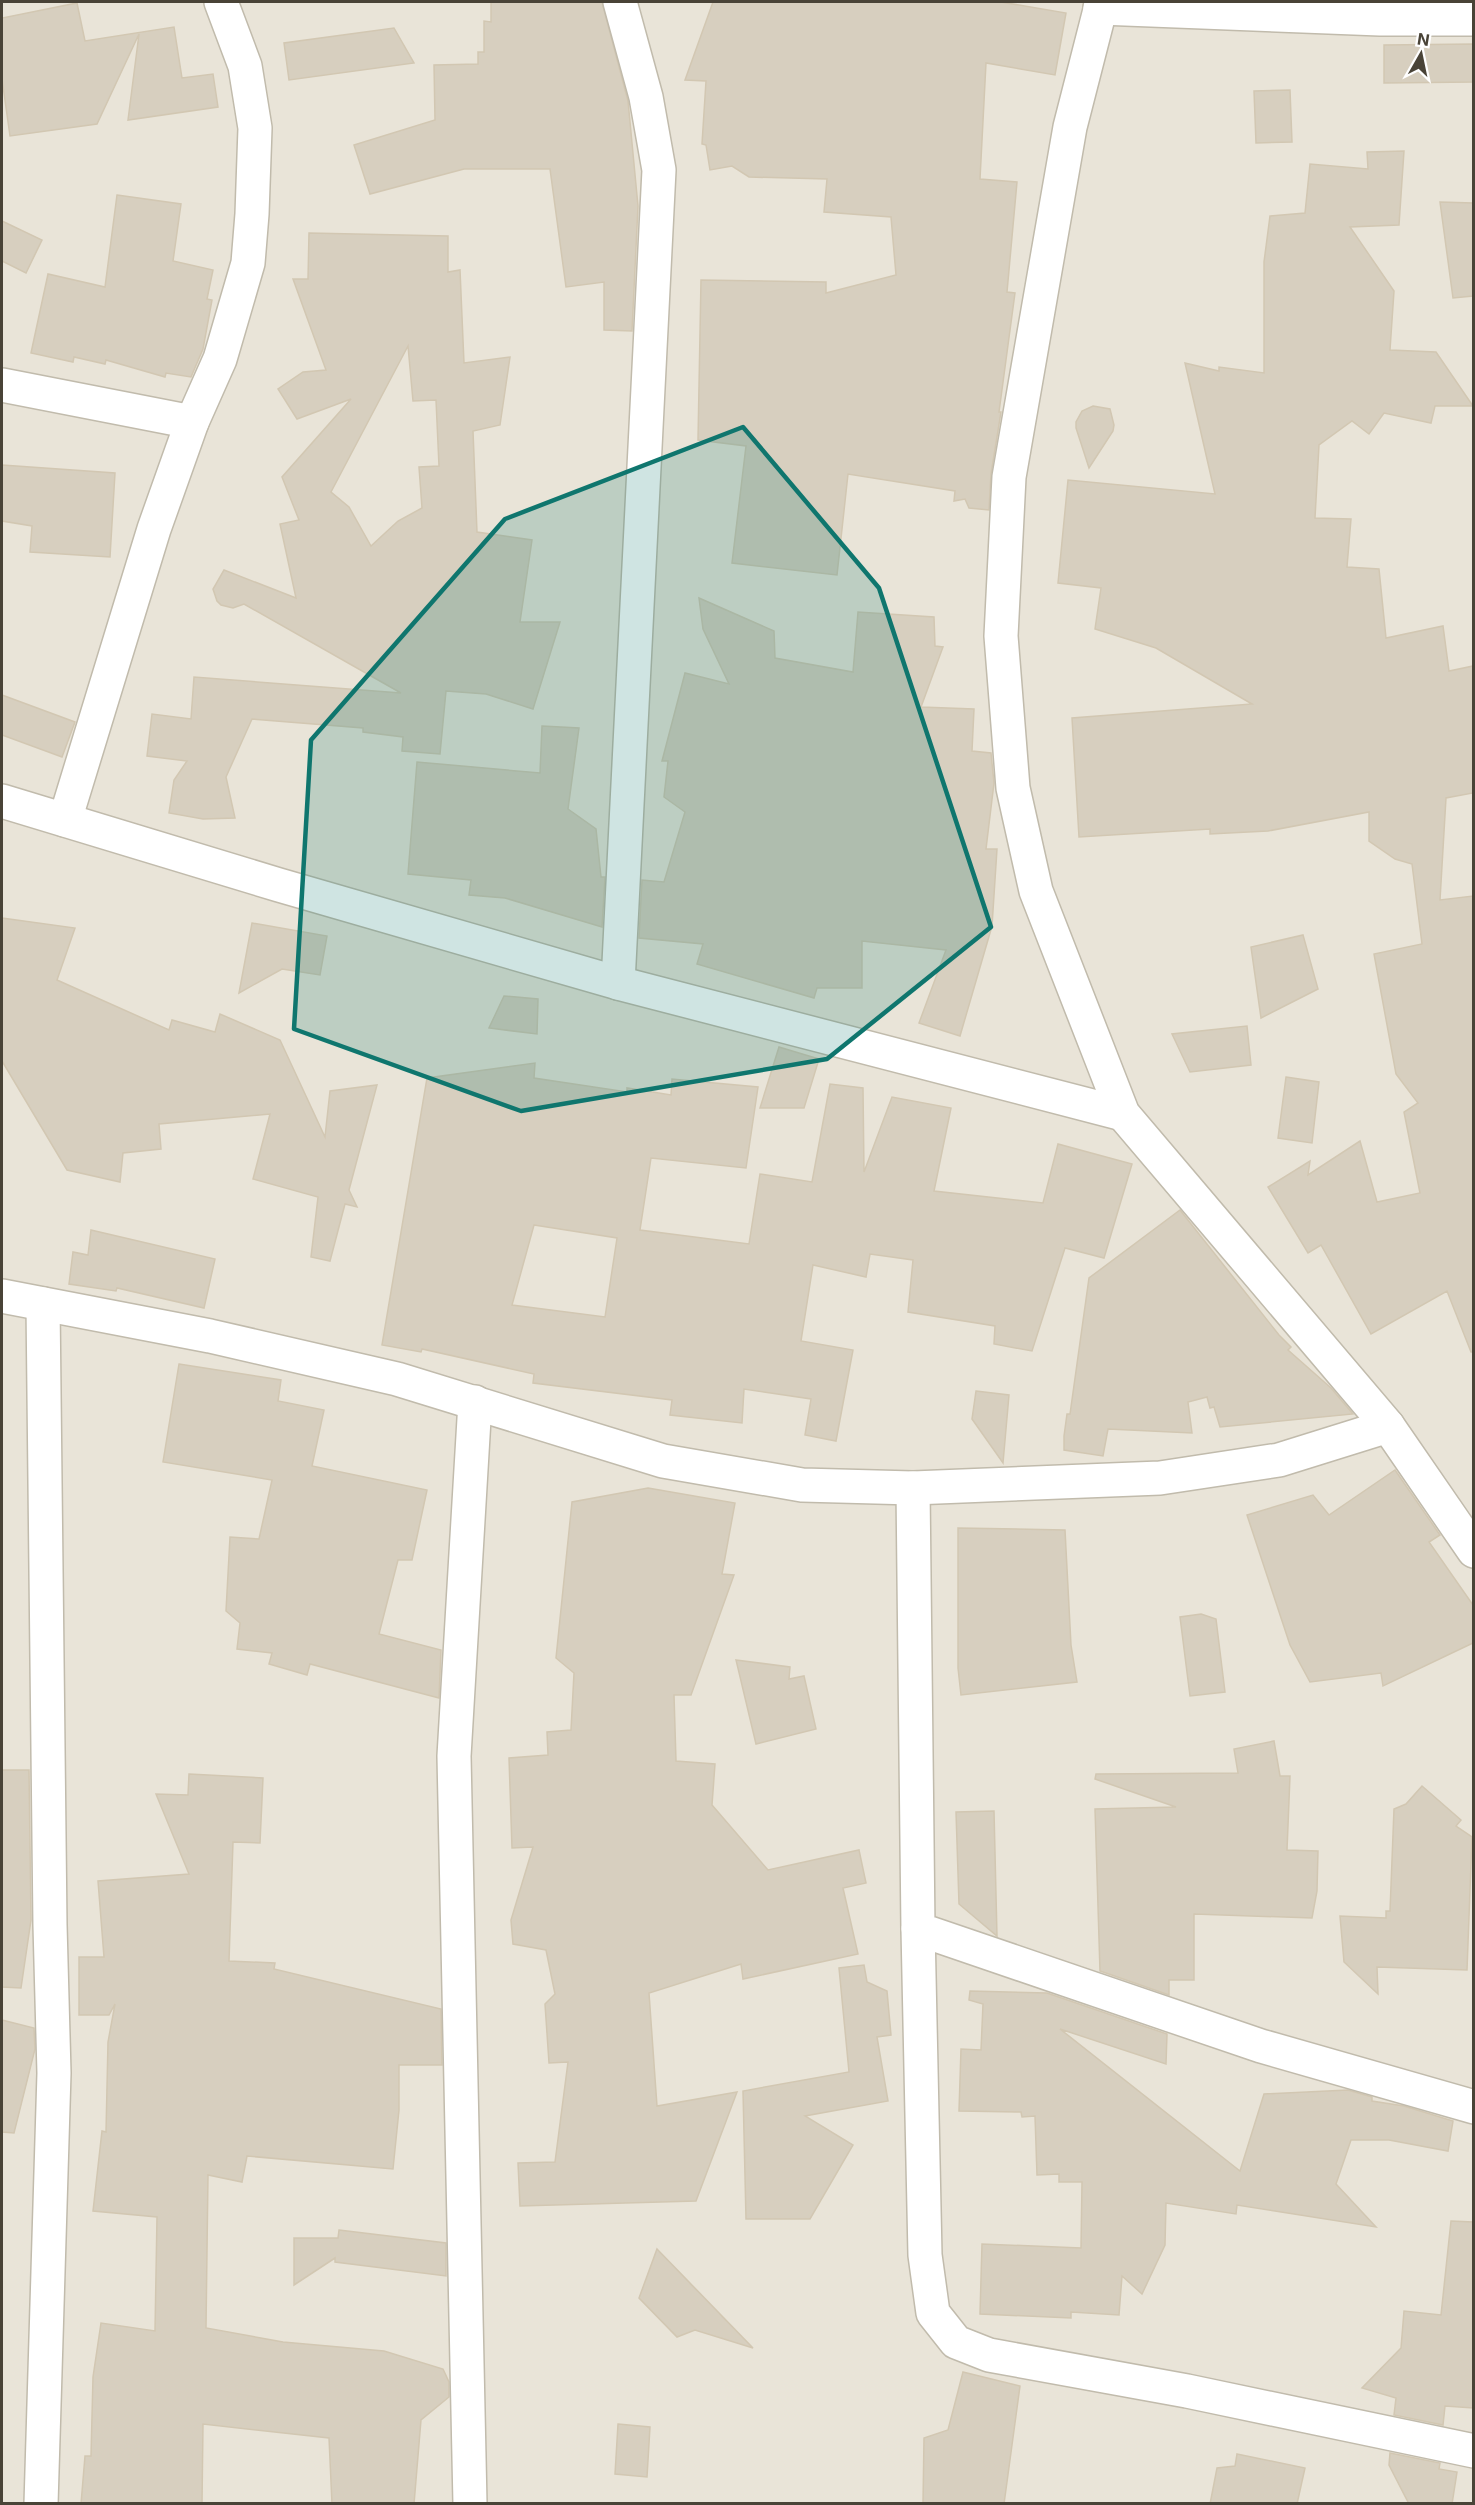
<svg xmlns="http://www.w3.org/2000/svg" width="1475" height="2505" font-family="Inter,sans-serif">
<style>
.residential{fill:#e9e4d8}
.building{fill:#d7cfbf;stroke:#d2c7b2;stroke-width:1.5;fill-rule:evenodd}
.lines{fill:none;stroke-linecap:round;stroke-linejoin:round}
.minor-casing{stroke:#c1bbac;stroke-width:36}
.minor{stroke:#fff;stroke-width:33}
.marked{fill:#0f766e;fill-opacity:0.2;stroke:#0f766e;stroke-width:4.5;stroke-linejoin:round}
</style>
<rect width="100%" height="100%" fill="#f5f2ea"/>
<rect class="residential" x="2" y="2" width="1471" height="2501"/>
<g class="building">
<path d="M491 2H602L628 101 638 206 632 331 604 330V282L566 287 550 169H464L370 194 354 145 435 120 434 65 478 64V52H484V21L491 22Z"/>
<path d="M713 2H1001L1066 13 1055 75 986 63 980 179 1017 182 1007 292 1015 293 999 412H1001L991 474 989 510 969 508 965 499 954 501 955 491 848 474 837 575 732 563 746 446 698 440 701 280 826 282V293L896 275 891 217 824 212 827 179 749 177 732 166 710 170 706 145 702 144 706 81 685 80Z"/>
<path d="M77 3 85 41 174 27 182 78 213 74 218 107 128 120 139 34 97 124 10 136 2 79V18Z"/>
<path d="M394 28 414 63 289 80 284 43Z"/>
<path d="M1473 44V82L1384 83V45Z"/>
<path d="M1290 90 1292 142 1256 143 1254 91Z"/>
<path d="M1404 151 1399 225 1350 227 1394 291 1390 350 1436 352 1473 406H1435L1431 423 1384 413 1369 434 1352 421 1319 445 1315 518 1351 519 1347 567 1379 569 1386 638 1443 626 1449 671 1473 666V793L1446 798 1440 900 1473 896V1352H1471L1447 1291 1371 1334 1321 1245 1308 1253 1268 1187 1310 1161 1308 1175 1360 1141 1377 1202 1420 1193 1404 1112 1418 1103 1396 1074 1374 954 1422 944 1412 864 1395 859 1369 841V812L1268 831 1210 834V829L1079 837 1072 718 1252 704 1156 648 1095 629 1101 588 1058 583 1068 480 1215 494 1185 363 1219 371V367L1264 373V262L1270 216 1305 213 1310 164 1368 169 1367 152Z"/>
<path d="M117 195 181 204 173 261 213 270 207 299 212 300 203 349 191 377 166 373 165 377 106 360 105 364 74 357 73 362 31 353 48 274 105 287Z"/>
<path d="M1440 202 1473 203V296L1453 298Z"/>
<path d="M2 221 42 240 26 273 2 261Z"/>
<path d="M309 233 448 236V272L460 270 464 363 510 357 500 425 473 431 477 532 532 540 520 622H560L533 709 486 694 446 691 440 754 402 751 403 737 363 732V728L252 719 226 777 235 818 203 819 169 813 174 780 187 761 147 756 152 714 191 719 194 677 401 693 244 604 233 608 221 605 217 601 213 589 224 570 296 598 280 524 299 520 282 477 351 399 297 419 278 389 303 372 326 370 293 279H308ZM408 346 413 401 436 400 439 466 419 467 422 508 398 521 371 546 349 507 331 492Z"/>
<path d="M1093 406 1110 409 1114 425 1113 431 1089 468 1076 428V422L1082 411Z"/>
<path d="M2 465 115 473 110 557 30 552 32 526 2 521Z"/>
<path d="M699 598 774 631 775 658 853 672 858 612 934 617 935 646 943 647 921 707 974 709 972 751 991 753 994 783 986 849H997L992 926 960 1036 919 1023 946 950 862 941V988H817L814 998 697 964 703 944 639 938 642 880 664 882 685 812 664 797 668 761H662L685 673 729 684 703 629Z"/>
<path d="M2 695 75 722 62 757 2 735Z"/>
<path d="M542 726 579 728 568 809 596 829 601 877H605L602 927 505 898 469 895 471 880 408 874 417 762 540 773Z"/>
<path d="M2 918 75 928 57 980 169 1030 172 1020 215 1032 220 1014 280 1040 325 1137 330 1091 377 1085 349 1190 357 1207 345 1204 330 1261 311 1257 318 1197 253 1179 270 1114 159 1124 161 1149 123 1153 120 1182 67 1170 2 1061Z"/>
<path d="M252 923 327 936 320 975 282 969 239 993Z"/>
<path d="M1303 935 1318 989 1261 1018 1251 947Z"/>
<path d="M504 996 538 999 537 1034 489 1028Z"/>
<path d="M1247 1026 1251 1065 1190 1072 1172 1034Z"/>
<path d="M779 1047 819 1059 804 1108H760Z"/>
<path d="M535 1063 534 1078 627 1092V1088L671 1095 672 1079 758 1087 746 1168 651 1158 640 1230 749 1244 760 1174 812 1182 830 1084 863 1088 864 1172 892 1097 951 1108 934 1191 1043 1203 1058 1144 1132 1164 1104 1258 1065 1248 1032 1351 994 1344 995 1326 908 1312 913 1260 870 1254 866 1277 813 1265 801 1341 853 1350 836 1441 805 1435 811 1399 744 1389 742 1423 670 1415 672 1400 533 1383 534 1374 422 1349 421 1352 382 1345 427 1078ZM534 1225 617 1238 605 1317 512 1305Z"/>
<path d="M1286 1077 1319 1082 1312 1143 1278 1138Z"/>
<path d="M1180 1210 1279 1335 1291 1347 1288 1350 1331 1388 1353 1414 1220 1427 1214 1407 1210 1408 1207 1397 1188 1402 1192 1433 1108 1429 1103 1456 1064 1450V1436L1067 1414H1070L1089 1278Z"/>
<path d="M91 1230 215 1259 204 1308 117 1288 116 1291 69 1284 73 1252 88 1255Z"/>
<path d="M179 1364 281 1380 278 1401 324 1410 312 1466 427 1490 412 1560H398L379 1634 441 1650 439 1698 310 1664 307 1675 269 1664 272 1653 237 1649 240 1623 226 1611 230 1537 259 1539 272 1480 163 1462Z"/>
<path d="M976 1391 1009 1395 1003 1463 972 1419Z"/>
<path d="M1395 1470 1440 1535 1429 1542 1473 1605V1643L1383 1686 1381 1673 1310 1682 1290 1645 1247 1515 1313 1495 1329 1515Z"/>
<path d="M648 1488 735 1503 722 1574 734 1575 691 1695H674L676 1761 715 1764 712 1805 768 1870 859 1850 866 1883 843 1888 858 1954 743 1979 741 1964 649 1993 657 2106 737 2092 696 2201 520 2206 518 2163 555 2162 568 2062 549 2063 545 2004 555 1994 546 1950 513 1944 511 1920 533 1847 512 1848 509 1758 548 1755 547 1732 571 1730 574 1673 556 1658 572 1502Z"/>
<path d="M958 1528 1065 1530 1071 1645 1077 1682 961 1695 958 1668Z"/>
<path d="M1201 1614 1216 1619 1225 1692 1190 1696 1180 1617Z"/>
<path d="M736 1660 790 1667 789 1679 804 1676 816 1729 756 1744Z"/>
<path d="M1274 1741 1280 1776H1290L1287 1850 1318 1851 1317 1891 1312 1918 1194 1914V1980H1169V1995L1100 1971 1095 1809 1176 1807 1095 1779 1096 1774 1238 1773 1234 1749Z"/>
<path d="M2 1770H29L31 1920 21 1988 2 1987Z"/>
<path d="M189 1774 263 1778 260 1843 233 1842 229 1961 275 1963 274 1969 441 2009 442 2065H399V2110L393 2169 247 2156 242 2182 208 2175 206 2328 283 2342 384 2351 443 2369 449 2382V2397L421 2420 414 2504H332L329 2438 203 2424 202 2504H81L85 2456H91L93 2377 101 2323 155 2331 157 2217 93 2211 102 2131 106 2132 108 2042 115 2004 109 2015H79V1957H104L98 1881 189 1874 156 1794 188 1795Z"/>
<path d="M1422 1786 1461 1820 1456 1826 1472 1837 1467 1970 1377 1967 1378 1994 1344 1962 1340 1916 1386 1918V1911H1390L1394 1809 1406 1804Z"/>
<path d="M994 1811 997 1936 959 1904 956 1812Z"/>
<path d="M864 1965 867 1982 887 1991 891 2035 877 2037 888 2101 805 2116 853 2145 810 2219H746L743 2091 849 2072 839 1968Z"/>
<path d="M970 1991 1047 1993 1167 2034 1166 2064 1060 2029 1240 2171 1264 2094 1348 2090 1372 2097V2101L1404 2106 1453 2121 1448 2151 1389 2140H1351L1336 2184 1376 2227 1237 2205 1236 2214 1166 2203 1165 2245 1142 2294 1122 2276 1119 2315 1071 2312V2318L980 2314 982 2244 1081 2248 1082 2182H1059V2174L1037 2175 1035 2116 1022 2117 1021 2112 959 2111 961 2049 981 2050 983 2004 969 2000Z"/>
<path d="M2 2020 34 2028 35 2049 14 2133 2 2132Z"/>
<path d="M1451 2221 1473 2222V2408L1445 2406 1443 2425 1394 2415 1396 2398 1362 2388 1401 2348 1404 2311 1441 2315Z"/>
<path d="M339 2230 446 2243V2276L335 2262V2258L294 2285V2238H338Z"/>
<path d="M657 2249 753 2348 695 2330 677 2337 639 2298Z"/>
<path d="M963 2372 1020 2386 1004 2504H923L924 2438 948 2430Z"/>
<path d="M618 2424 650 2427 647 2477 615 2474Z"/>
<path d="M1390 2453 1440 2463 1439 2469 1457 2472 1452 2504H1409L1389 2465Z"/>
<path d="M1237 2454 1305 2468 1297 2504H1210L1217 2468 1235 2466Z"/>
</g>
<g class="lines">
<defs>
<g id="minor">
<path d="M1102 2 1070 127 1009 477 1001 636 1013 788 1036 891 1123 1114 1388 1426 1474 1551"/>
<path d="M1100 8 1380 19H1474"/>
<path d="M2 385 192 422"/>
<path d="M2 801 279 885 618 983 1123 1114"/>
<path d="M65 820 154 529 192 422 220 359 248 263 252 214 255 128 245 66 221 2"/>
<path d="M618 983 659 170 646 97 620 2"/>
<path d="M2 1296 210 1336 397 1379 663 1461 802 1485 913 1488 1160 1478 1279 1460 1388 1426"/>
<path d="M913 1488 918 1929 1261 2046 1474 2107"/>
<path d="M918 1929 925 2255 933 2313 956 2342 989 2355 1187 2391 1474 2451"/>
<path d="M41 2504 54 2073 50 1925 43 1304"/>
<path d="M470 2504 454 1756 475 1402"/>
</g>
</defs>
<use href="#minor" class="minor-casing"/>
<use href="#minor" class="minor"/>
</g>
<path class="marked" d="M743 427 879 588 991 927 827 1059 521 1111 294 1029 311 740 505 519Z"/>
<rect width="1475" height="2505" fill="none" stroke="#494337" stroke-width="6"/>
<g transform="translate(1421 54) rotate(9)" stroke="#ffffff" stroke-width="4.5" paint-order="stroke">
<path d="M0-4.5L10 22L0 15L-10 22Z" fill="#494337"/>
<text y="-9" font-size="16" font-weight="bold" text-anchor="middle" fill="#494337">N</text>
</g>
</svg>
